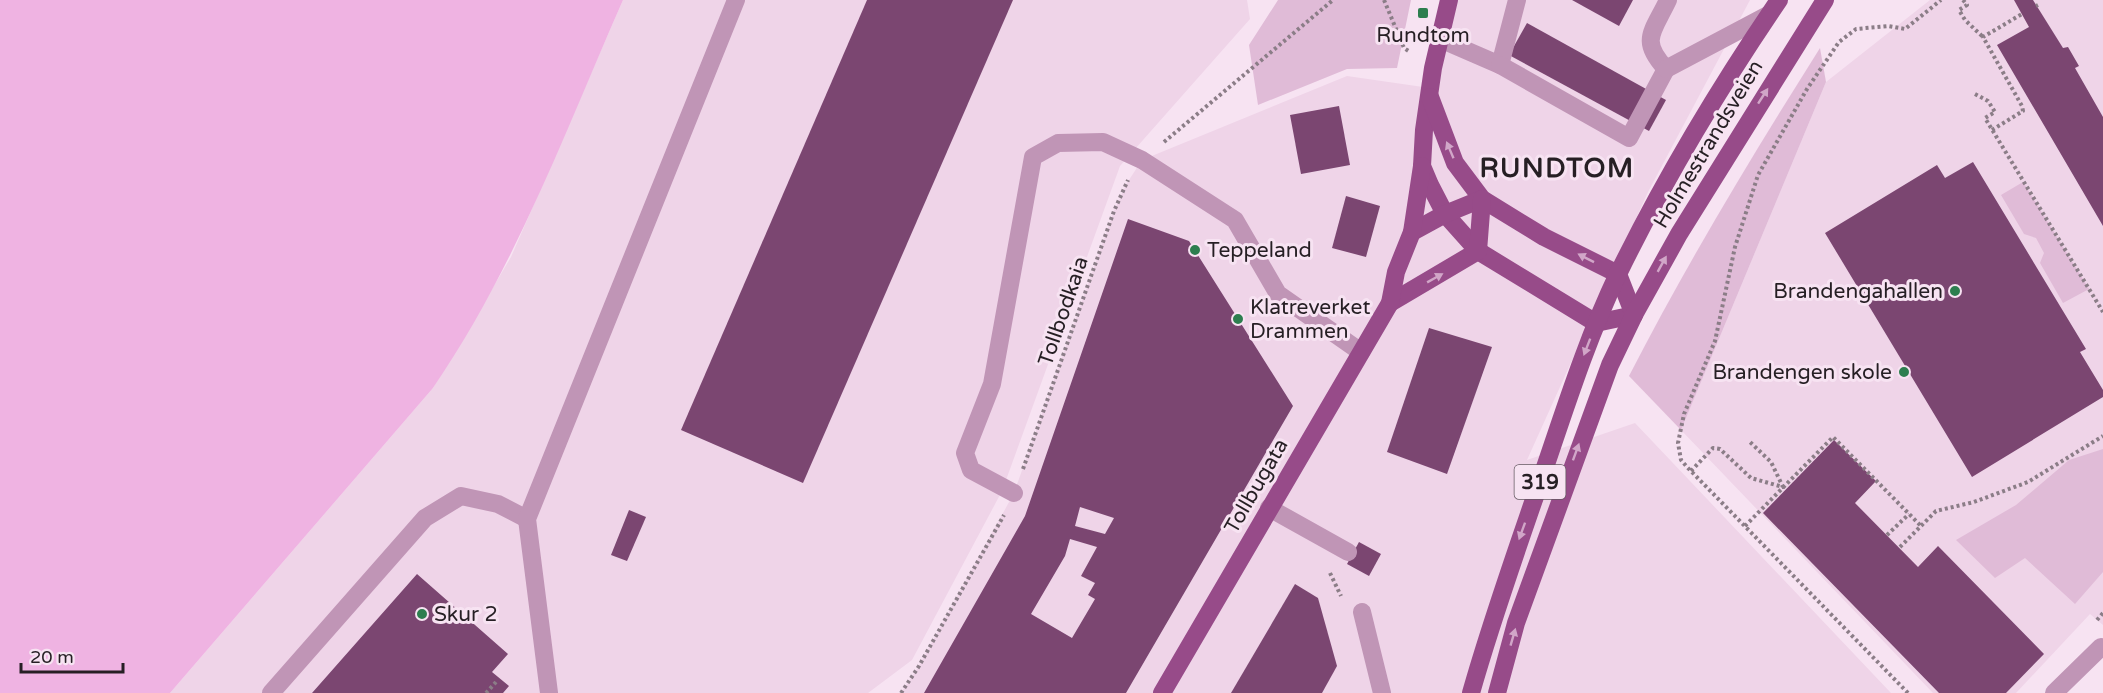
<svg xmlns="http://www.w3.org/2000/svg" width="2103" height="693" font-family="'Varela Round',sans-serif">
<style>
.built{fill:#efd4e8}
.green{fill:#e0bbd7}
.water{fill:#efb3e2}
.building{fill:#7b4671;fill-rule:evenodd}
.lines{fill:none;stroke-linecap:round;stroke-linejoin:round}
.path{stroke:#8b7d87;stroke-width:4;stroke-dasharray:3 3;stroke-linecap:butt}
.minor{stroke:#c095b6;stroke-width:18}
.major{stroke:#974b89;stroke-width:18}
.oneway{fill:#d1a6c8}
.poi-dot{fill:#2d7e4f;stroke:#f7e3f2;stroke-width:2}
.labels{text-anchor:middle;stroke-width:6;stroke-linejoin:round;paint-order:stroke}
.shield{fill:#f7e3f2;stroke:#655a62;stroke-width:1.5}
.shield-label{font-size:20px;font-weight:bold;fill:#261f24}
.poi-label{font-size:21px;fill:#261f24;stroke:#f7e3f2;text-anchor:start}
.street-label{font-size:21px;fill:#261f24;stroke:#f7e3f2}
.district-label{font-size:27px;font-weight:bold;letter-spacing:1.5px;fill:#261f24;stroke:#f7e3f2}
</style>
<rect width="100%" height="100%" fill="#f7e3f2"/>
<g class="built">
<path d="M623 0H1247L1250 19 1120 166 1002 491 912 660 868 693H170L433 388 511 257Z"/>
<path d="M1450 0H1750L1648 192 1527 460 1635 423 1891 693H901L919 666 1014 493 1114 211 1127 183 1142 160 1347 76 1430 88Z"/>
<path d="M1930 0H2103V625L2090 614 2016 693H1933L1681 430 1826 82Z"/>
</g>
<g class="green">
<path d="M1278 0H1411L1397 68 1347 69 1258 105 1249 45Z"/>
<path d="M1820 48 1826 82 1681 430 1629 376C1687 263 1752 156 1820 48Z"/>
<path d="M2023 182 2089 289 2063 303 2040 263 2044 253 2036 238 2024 234 2001 195Z"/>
<path d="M2103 449V572L2075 604 2025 558 1995 578 1956 540 2016 505 2069 460Z"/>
</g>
<path class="water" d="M0 0H623C565 132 515 268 433 388L170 693H0Z"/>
<g class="building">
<path d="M867 0H1013L803 483 681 430Z"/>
<path d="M1572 0H1633L1619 26Z"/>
<path d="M2014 0H2033L2063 48 2068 47 2079 66 2075 68 2103 117V226L1997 45 2029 27Z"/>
<path d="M1527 23 1666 100 1649 131 1509 55Z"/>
<path d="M1339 106 1350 165 1301 174 1290 115Z"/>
<path d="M1973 162 2086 349 2080 352 2103 390V397L1972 477 1825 233 1937 165 1945 178Z"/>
<path d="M1346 196 1380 206 1366 257 1332 248Z"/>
<path d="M1128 219 1189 241 1293 406 1126 693H924L1025 516ZM1080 507 1114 518 1105 534 1075 526ZM1070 539 1097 547 1081 576 1095 583 1088 595 1095 599 1072 638 1031 614 1065 556Z"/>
<path d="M1429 328 1492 347 1447 474 1387 452Z"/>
<path d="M1834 440 1876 481 1855 503 1918 567 1938 546 2044 654 2006 693H1939L1763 513Z"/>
<path d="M629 510 646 517 627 561 611 555Z"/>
<path d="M1359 542 1381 554 1369 576 1347 564Z"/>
<path d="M417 574 508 654 492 672 509 686 503 693H312Z"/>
<path d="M1295 584 1318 598 1337 666 1322 693H1231Z"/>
</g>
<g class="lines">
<g class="path">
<path d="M1384 0 1404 48 1410 52"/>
<path d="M1963 0 1967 5 1959 10 1965 20 1983 37"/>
<path d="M2036 6 2038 5"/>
<path d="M1975 94 1988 101 1995 112 1985 118 2103 312"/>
<path d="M1992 130 2023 111 2022 106 1983 37 2022 14"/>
<path d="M1164 142 1333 0"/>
<path d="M1023 469 1114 211 1128 180"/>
<path d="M1691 471 1713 448 1720 449 1751 478 1783 487 1771 462 1750 442"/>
<path d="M1745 526 1833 437 1921 526"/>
<path d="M1887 535 1909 514"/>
<path d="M1900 547 1936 511 1974 502 2028 482 2103 436"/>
<path d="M1330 573 1341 596"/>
<path d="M2097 620 2103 613"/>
<path d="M486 693 496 682"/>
<path d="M901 693 919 666 1004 515"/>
<path d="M1908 693 1687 467 1681 460 1678 443 1684 414 1715 341 1735 247 1758 175 1807 89 1839 42 1856 29 1888 26 1905 29 1941 0"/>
</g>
<g class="minor">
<path d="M1440 39 1500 65 1517 0"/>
<path d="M1500 65 1629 138 1666 69C1639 40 1653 32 1668 0"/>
<path d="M1666 69 1768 15"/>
<path d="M1014 493 971 470 965 453 992 384 1033 157 1058 143 1103 142 1142 160 1235 220 1278 294 1361 352"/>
<path d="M1269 508 1348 552"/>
<path d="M1362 612 1382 693"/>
<path d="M271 693 425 518 461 496 498 504 527 519"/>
<path d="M549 693 527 519 736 0"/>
<path d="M2054 693 2101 647"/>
</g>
<g class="major">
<path d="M1449 0 1433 68 1424 130 1422 166 1430 185 1445 214 1478 251 1596 323 1634 315"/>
<path d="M1430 97 1455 163 1482 199 1544 237 1618 274 1634 315"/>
<path d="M1412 232 1445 214 1482 199"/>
<path d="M1390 303 1478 251 1482 199"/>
<path d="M1162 693 1390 303 1396 272 1412 232 1422 166"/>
<path d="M1471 693C1491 622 1516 552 1540 482 1564 412 1586 341 1618 274 1665 178 1719 88 1779 0"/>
<path d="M1497 693 1516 623 1610 365 1634 315 1679 234 1825 0"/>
</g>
</g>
<defs><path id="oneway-solid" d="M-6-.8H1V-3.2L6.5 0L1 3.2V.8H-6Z" transform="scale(1.5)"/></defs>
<g class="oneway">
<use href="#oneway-solid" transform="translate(1763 96) rotate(-57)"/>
<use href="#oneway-solid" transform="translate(1450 150) rotate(-113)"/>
<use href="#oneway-solid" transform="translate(1586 258) rotate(-153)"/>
<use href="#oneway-solid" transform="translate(1662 264) rotate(-61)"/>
<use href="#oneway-solid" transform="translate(1435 278) rotate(-29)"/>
<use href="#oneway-solid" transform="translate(1587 347) rotate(111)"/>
<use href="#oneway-solid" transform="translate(1576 452) rotate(-70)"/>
<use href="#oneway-solid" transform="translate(1522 531) rotate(110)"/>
<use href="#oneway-solid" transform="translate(1513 637) rotate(-74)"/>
</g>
<g class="poi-dot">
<rect x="1417" y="7" width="12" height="12" rx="3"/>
<circle cx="1195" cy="250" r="6"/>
<circle cx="1955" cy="291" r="6"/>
<circle cx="1238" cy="319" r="6"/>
<circle cx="1904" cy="372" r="6"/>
<circle cx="422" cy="614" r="6"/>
</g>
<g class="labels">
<rect class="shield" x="1514.5" y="465" width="51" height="34" rx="4.5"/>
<g class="shield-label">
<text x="1540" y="489">319</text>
</g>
<g class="poi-label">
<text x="1423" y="42" text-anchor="middle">Rundtom</text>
<text x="1207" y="257">Teppeland</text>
<text x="1943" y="298" text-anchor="end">Brandengahallen</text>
<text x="1250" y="314">Klatreverket<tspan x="1250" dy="24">Drammen</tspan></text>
<text x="1892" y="379" text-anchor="end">Brandengen skole</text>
<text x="434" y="621">Skur 2</text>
</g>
<g class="street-label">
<text transform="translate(1708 144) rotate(-59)" y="7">Holmestrandsveien</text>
<text transform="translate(1063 311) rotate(-71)" y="7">Tollbodkaia</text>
<text transform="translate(1256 486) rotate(-60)" y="7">Tollbugata</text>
</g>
<g class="district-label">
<text x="1557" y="177">RUNDTOM</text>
</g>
</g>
<path d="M21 663v9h102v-9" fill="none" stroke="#261f24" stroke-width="3"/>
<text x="30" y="663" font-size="18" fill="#261f24" stroke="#f7e3f2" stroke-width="4.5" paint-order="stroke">20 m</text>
</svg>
